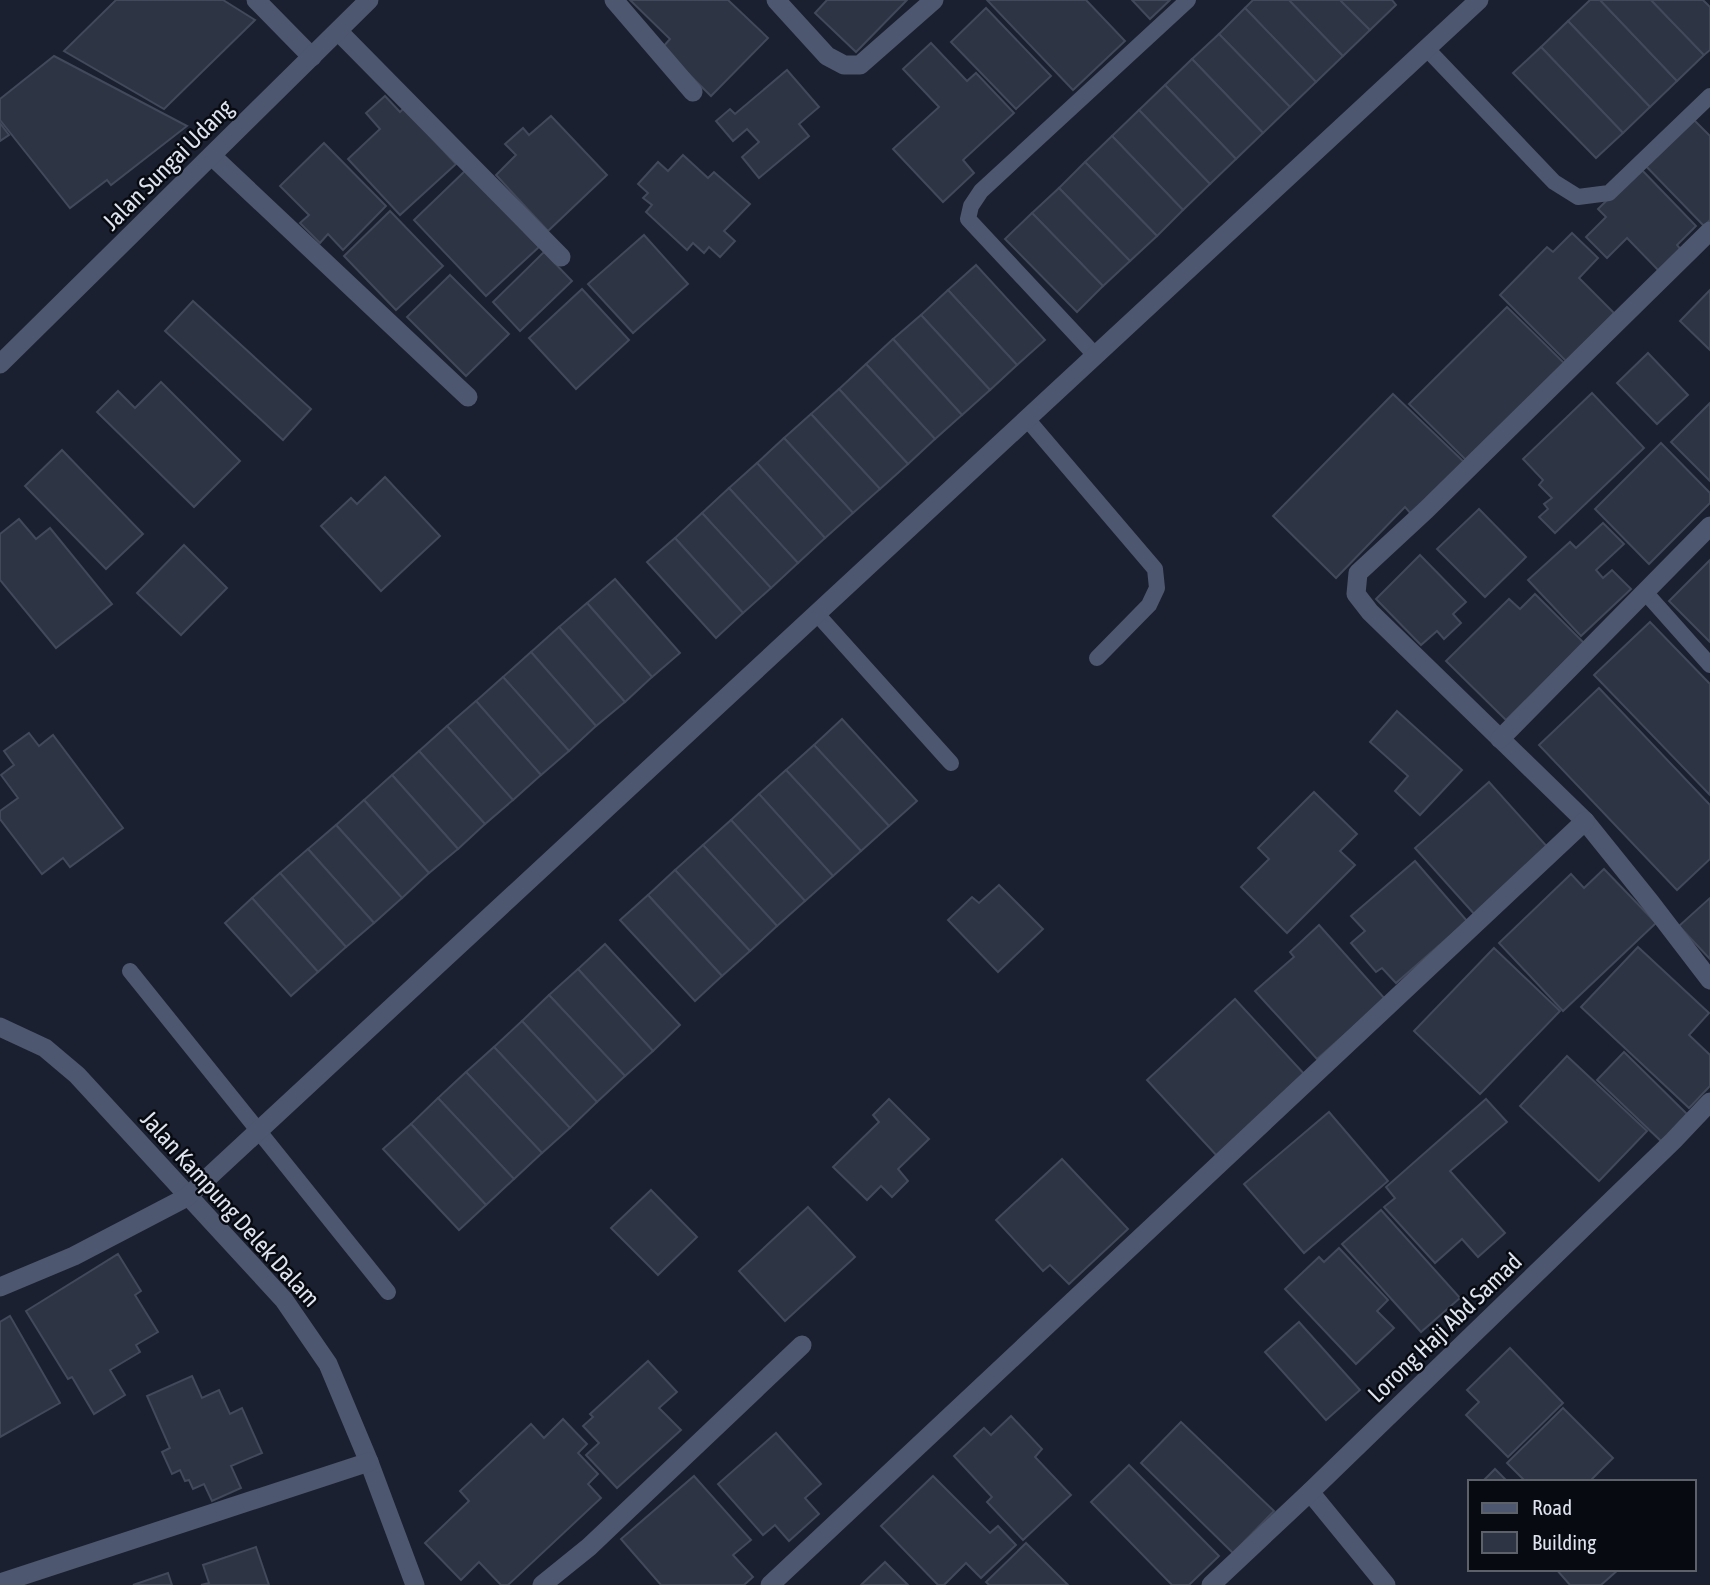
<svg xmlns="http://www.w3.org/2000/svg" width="1710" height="1585" font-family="'Asap Condensed',sans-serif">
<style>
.building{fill:#2d3444;stroke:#41495a;stroke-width:2}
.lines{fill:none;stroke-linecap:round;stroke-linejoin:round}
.service{stroke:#4d576f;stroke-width:16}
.minor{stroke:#4d576f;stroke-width:19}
.tertiary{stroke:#4d576f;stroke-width:19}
.labels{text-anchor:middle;stroke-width:5;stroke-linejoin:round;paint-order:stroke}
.street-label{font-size:24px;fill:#dfe4ef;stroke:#070a11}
</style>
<rect width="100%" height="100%" fill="#1a202f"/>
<g class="building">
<path d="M116 0H223L255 20 164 109 64 51Z"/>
<path d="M630 0H728L768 38 711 96 662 48 670 39Z"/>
<path d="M827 0H907L856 52 815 13Z"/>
<path d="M987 0H1086L1125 41 1073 90Z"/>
<path d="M1132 0H1170L1150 19Z"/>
<path d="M1253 0H1289L1343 56 1316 82 1245 8Z"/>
<path d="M1289 0H1340L1370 30 1343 56Z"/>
<path d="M1340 0H1392L1396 5 1370 30Z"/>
<path d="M1590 0H1600L1677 81 1650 107 1568 21Z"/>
<path d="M1600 0H1651L1704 55 1677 81Z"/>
<path d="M1651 0H1703L1710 7V50L1704 55Z"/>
<path d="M986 8 1051 76 1016 109 951 42Z"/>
<path d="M1245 8 1316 82 1290 107 1219 34Z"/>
<path d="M1568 21 1650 107 1623 133 1541 47Z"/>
<path d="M1219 34 1290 107 1263 133 1192 59Z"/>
<path d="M931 43 967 81 976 73 1014 113 963 160 974 173 943 202 893 149 939 107 903 69Z"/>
<path d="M1541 47 1623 133 1596 158 1513 73Z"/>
<path d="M54 56 187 126 111 185 107 180 70 208 0 120V99Z"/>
<path d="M1192 59 1263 133 1236 159 1165 85Z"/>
<path d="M787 70 819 107 799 124 809 136 759 178 742 157 759 142 747 129 733 141 716 121 730 109 735 114Z"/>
<path d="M1165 85 1236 159 1210 184 1139 110Z"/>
<path d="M385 96 400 112 404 108 456 164 400 215 348 159 380 129 366 113Z"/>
<path d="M1139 110 1210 184 1183 210 1112 136Z"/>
<path d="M551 116 607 175 548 231 496 175 516 155 505 144 523 128 529 135Z"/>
<path d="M1692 118 1710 136V220L1704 226 1640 160Z"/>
<path d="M0 123 9 135 0 141Z"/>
<path d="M1112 136 1183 210 1157 236 1085 162Z"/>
<path d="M324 143 386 206 343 250 328 234 320 243 300 223 309 215 280 186Z"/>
<path d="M683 155 708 178 714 172 750 204 724 231 735 241 720 257 709 247 704 253 693 243 687 250 646 212 652 205 643 198 648 193 638 184 658 162 668 171Z"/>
<path d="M1085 162 1157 236 1130 261 1059 188Z"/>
<path d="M1640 168 1696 226 1677 245 1682 251 1660 272 1627 238 1607 258 1586 237 1606 217 1598 209Z"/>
<path d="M466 170 539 247 486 296 414 220Z"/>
<path d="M1059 188 1130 261 1103 286 1032 213Z"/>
<path d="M390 211 443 266 396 310 344 256Z"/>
<path d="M1032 213 1103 286 1077 312 1005 239Z"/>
<path d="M1572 233 1598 258 1579 278 1614 313 1566 361 1500 295 1547 247 1553 252Z"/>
<path d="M644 235 688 284 633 333 588 284Z"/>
<path d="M544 252 572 281 520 331 493 302Z"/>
<path d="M976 265 1045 340 1017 365 948 290Z"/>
<path d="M450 275 509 334 466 376 407 317Z"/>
<path d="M582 289 629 340 576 389 529 338Z"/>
<path d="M948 290 1017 365 990 390 921 315Z"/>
<path d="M1710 290V350L1680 321Z"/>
<path d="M193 301 311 409 283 440 165 331Z"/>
<path d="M1507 307 1564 363 1467 461 1409 404Z"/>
<path d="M921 315 990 390 962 415 893 339Z"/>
<path d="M893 339 962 415 935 439 866 364Z"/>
<path d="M1648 353 1688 395 1657 424 1617 383Z"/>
<path d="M866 364 935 439 908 464 839 389Z"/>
<path d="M161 382 240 461 194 507 97 412 118 391 135 408Z"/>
<path d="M839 389 908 464 880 489 811 414Z"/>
<path d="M1592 393 1644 448 1555 533 1539 517 1548 509 1544 504 1552 498 1539 485 1543 480 1523 459Z"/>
<path d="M1393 394 1464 462 1412 515 1405 507 1336 578 1273 516Z"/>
<path d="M1710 403V481L1671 442Z"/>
<path d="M811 414 880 489 853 513 784 438Z"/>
<path d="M784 438 853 513 825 538 757 463Z"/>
<path d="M1661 443 1710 493V503L1649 564 1595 509Z"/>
<path d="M62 450 143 534 106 569 25 486Z"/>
<path d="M757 463 825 538 798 563 729 488Z"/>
<path d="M385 477 440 536 381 591 321 526 351 498 357 504Z"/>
<path d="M729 488 798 563 771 588 702 513Z"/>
<path d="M1479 509 1526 557 1485 597 1437 549Z"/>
<path d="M702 513 771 588 743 613 675 538Z"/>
<path d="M19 519 36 539 50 528 112 604 56 648 0 580V534Z"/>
<path d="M1603 523 1624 544 1596 570 1603 578 1612 570 1631 589 1581 636 1528 580 1570 542 1576 548Z"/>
<path d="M675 538 743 613 716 638 647 562Z"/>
<path d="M184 545 227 588 181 635 137 593Z"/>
<path d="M1420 555 1466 602 1453 614 1461 623 1444 639 1437 631 1421 645 1376 599Z"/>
<path d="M1710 560V642L1669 601Z"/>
<path d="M615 579 680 653 652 677 587 603Z"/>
<path d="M1535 594 1584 643 1506 720 1446 661 1509 599 1520 609Z"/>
<path d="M587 603 652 677 625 702 559 627Z"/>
<path d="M1650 622 1710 684V795L1594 675Z"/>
<path d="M559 627 625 702 596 726 531 652Z"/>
<path d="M531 652 596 726 569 751 503 677Z"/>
<path d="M503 677 569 751 541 775 476 701Z"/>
<path d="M1599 688 1710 805V859L1677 890 1539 745Z"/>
<path d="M476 701 541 775 513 800 447 726Z"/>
<path d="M1397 711 1462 770 1420 815 1395 791 1408 776 1370 742Z"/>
<path d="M842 719 917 801 889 826 814 745Z"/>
<path d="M447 726 513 800 485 824 419 751Z"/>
<path d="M29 733 39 746 53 735 123 828 70 867 63 858 42 874 0 819V811L18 798 1 775 14 765 4 751Z"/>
<path d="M814 745 889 826 861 851 786 770Z"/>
<path d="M419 751 485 824 458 849 392 775Z"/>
<path d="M786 770 861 851 833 876 759 794Z"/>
<path d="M392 775 458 849 429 873 364 800Z"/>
<path d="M1489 782 1550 850 1476 916 1415 848Z"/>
<path d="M1314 792 1357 834 1340 851 1355 865 1287 933 1241 887 1269 859 1258 848Z"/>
<path d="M759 794 833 876 805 901 731 820Z"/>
<path d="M364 800 429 873 402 898 336 825Z"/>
<path d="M731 820 805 901 777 926 703 845Z"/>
<path d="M336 825 402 898 374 923 308 849Z"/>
<path d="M703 845 777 926 750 951 675 870Z"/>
<path d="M308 849 374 923 346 947 280 873Z"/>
<path d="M1415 861 1467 921 1396 983 1382 968 1376 972 1351 943 1365 931 1351 916Z"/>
<path d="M1604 869 1656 923 1563 1011 1499 943 1571 874 1584 888Z"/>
<path d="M675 870 750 951 722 976 648 895Z"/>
<path d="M280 873 346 947 318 972 252 898Z"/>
<path d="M999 885 1043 929 998 972 948 920 972 897 979 903Z"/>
<path d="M648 895 722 976 695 1001 620 920Z"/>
<path d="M252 898 318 972 291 996 225 923Z"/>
<path d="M1710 898V959L1679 926Z"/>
<path d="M1319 925 1385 999 1317 1059 1255 991 1294 957 1290 952Z"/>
<path d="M605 944 680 1025 653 1051 578 969Z"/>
<path d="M1638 947 1709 1013 1689 1035 1710 1055V1086L1689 1108 1581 1007Z"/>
<path d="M1494 948 1560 1011 1480 1094 1414 1031Z"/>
<path d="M578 969 653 1051 625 1076 549 995Z"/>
<path d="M549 995 625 1076 597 1102 522 1021Z"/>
<path d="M1235 999 1306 1076 1218 1157 1147 1080Z"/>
<path d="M522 1021 597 1102 570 1128 494 1047Z"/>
<path d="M494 1047 570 1128 542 1153 466 1072Z"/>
<path d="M1624 1052 1689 1116 1663 1143 1597 1080Z"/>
<path d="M1567 1056 1647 1131 1599 1181 1520 1106Z"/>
<path d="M466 1072 542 1153 514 1179 438 1098Z"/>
<path d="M438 1098 514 1179 486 1205 411 1124Z"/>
<path d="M889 1099 929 1139 898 1169 908 1181 892 1197 881 1186 867 1200 833 1167 879 1122 873 1115Z"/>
<path d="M1486 1099 1507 1122 1450 1171 1505 1233 1478 1257 1462 1239 1435 1263 1384 1207 1395 1198 1386 1187Z"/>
<path d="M1329 1112 1388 1181 1304 1253 1244 1184Z"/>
<path d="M411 1124 486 1205 459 1230 383 1149Z"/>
<path d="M1062 1159 1128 1229 1069 1284 1050 1265 1043 1271 996 1220Z"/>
<path d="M651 1190 697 1237 658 1275 611 1228Z"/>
<path d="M808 1207 855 1257 785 1321 739 1271Z"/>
<path d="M1381 1210 1460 1298 1421 1332 1342 1244Z"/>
<path d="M1339 1248 1388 1300 1377 1311 1394 1328 1356 1364 1285 1289 1319 1257 1324 1262Z"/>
<path d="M118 1254 141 1291 135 1295 158 1332 136 1345 140 1352 110 1370 125 1395 94 1414 72 1377 68 1379 26 1311Z"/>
<path d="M10 1316 60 1403 0 1437V1322Z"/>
<path d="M1299 1322 1360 1390 1326 1420 1265 1352Z"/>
<path d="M1510 1348 1563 1403 1508 1457 1466 1415 1479 1402 1467 1390Z"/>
<path d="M648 1361 677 1392 659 1408 681 1430 617 1488 586 1455 599 1443 583 1426 593 1417 590 1414Z"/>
<path d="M192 1376 202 1398 219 1390 230 1414 242 1408 262 1453 231 1466 241 1488 212 1501 204 1484 193 1489 189 1480 185 1481 180 1470 172 1474 162 1452 170 1448 147 1396Z"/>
<path d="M1563 1408 1613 1458 1589 1482H1526L1507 1463Z"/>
<path d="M1011 1416 1042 1449 1035 1457 1071 1495 1023 1540 987 1502 992 1497 954 1456 984 1428 991 1435Z"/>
<path d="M563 1419 587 1444 578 1453 598 1474 588 1484 601 1498 508 1585H501L479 1562 461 1580 425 1543 469 1501 460 1491 531 1424 544 1438Z"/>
<path d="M1181 1422 1274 1511 1233 1553 1141 1463Z"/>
<path d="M776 1433 821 1484 805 1498 819 1514 789 1541 775 1525 763 1535 718 1484Z"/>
<path d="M1129 1465 1219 1556 1189 1585H1172L1091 1502Z"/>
<path d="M1495 1469 1508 1482H1482Z"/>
<path d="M694 1476 751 1540 733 1555 753 1577 744 1585H661L621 1539Z"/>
<path d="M933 1476 990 1533 998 1526 1016 1545 981 1578 966 1563 944 1585H938L881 1526Z"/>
<path d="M1026 1543 1068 1585H989L986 1582Z"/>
<path d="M256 1547 269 1585H201L209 1583 203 1565Z"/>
<path d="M885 1562 908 1585H861Z"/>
<path d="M1556 1569H1619L1601 1585H1570Z"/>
<path d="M168 1573 172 1585H133Z"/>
</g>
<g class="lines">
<g class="service">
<path d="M1427 49 1554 182 1578 197 1609 193 1710 96"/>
<path d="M1095 355 968 219 971 206 981 191 1188 0"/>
<path d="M1027 419 1155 569 1157 588 1149 605 1097 658"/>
<path d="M1645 592 1710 665"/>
<path d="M817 614 951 763"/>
<path d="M130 971 388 1292"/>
</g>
<g class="minor">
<path d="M256 0 312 57"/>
<path d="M614 0 693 92"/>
<path d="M776 0 827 56 844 65H860L934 0"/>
<path d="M338 31 561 257"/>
<path d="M212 156 468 397"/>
<path d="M1710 231 1426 510 1358 573 1356 594 1370 612 1585 821 1651 903 1710 980"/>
<path d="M1500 739 1710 526"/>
<path d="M0 1027 45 1048 77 1075 284 1300 328 1364 369 1462 415 1585"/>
<path d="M0 1287 74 1256 187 1197 1479 0"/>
<path d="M1310 1492 1386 1585"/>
<path d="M0 1583 369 1462"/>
<path d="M542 1585 589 1547 802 1345"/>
<path d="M770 1585 1585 821"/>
<path d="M1211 1585 1310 1492 1673 1141 1710 1102"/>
</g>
<path class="tertiary" d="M0 364 369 0"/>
</g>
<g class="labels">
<g class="street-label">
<text transform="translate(168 165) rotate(-45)" y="8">Jalan Sungai Udang</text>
<text transform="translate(230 1209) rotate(48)" y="8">Jalan Kampung Delek Dalam</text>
<text transform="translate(1445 1328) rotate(-44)" y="8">Lorong Haji Abd Samad</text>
</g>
</g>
<rect x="1468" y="1480" width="228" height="91" fill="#070a11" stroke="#5d616a" stroke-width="2"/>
<rect x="1482" y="1503" width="35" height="10" fill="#4d576f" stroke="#5d616a" stroke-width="2"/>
<text x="1532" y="1515" font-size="21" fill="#dfe4ef">Road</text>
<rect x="1482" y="1532" width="35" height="21" fill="#2d3444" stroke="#5d616a" stroke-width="2"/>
<text x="1532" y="1550" font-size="21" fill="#dfe4ef">Building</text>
</svg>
